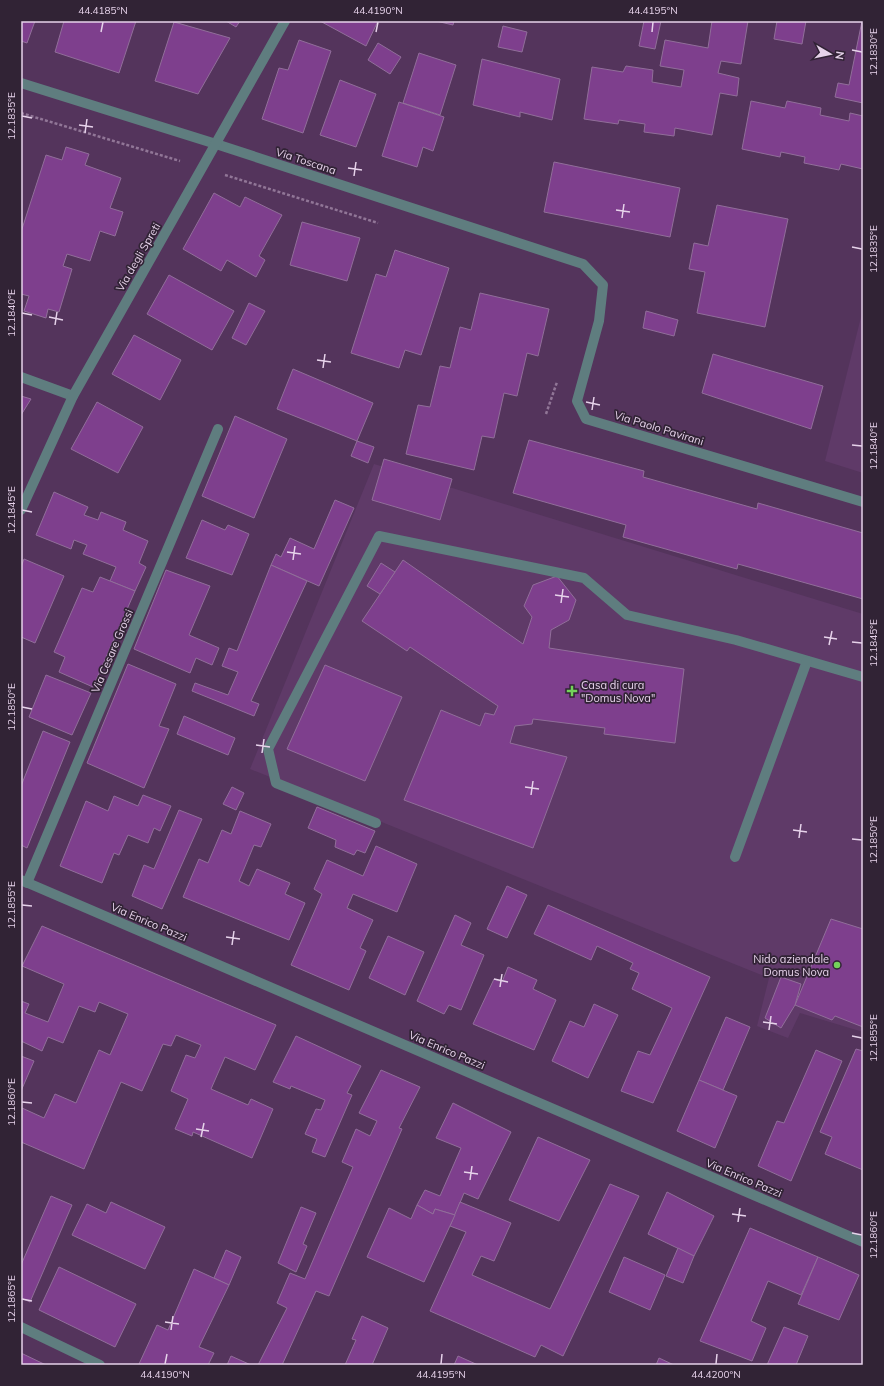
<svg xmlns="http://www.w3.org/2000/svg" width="884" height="1386" font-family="Mulish,sans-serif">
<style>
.built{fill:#5f3a68}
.building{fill:#7e3f8d;stroke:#916e9a}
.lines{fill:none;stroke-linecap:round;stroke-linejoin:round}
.path{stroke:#917697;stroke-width:2.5;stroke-dasharray:3 2;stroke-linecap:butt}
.minor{stroke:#5f7d7f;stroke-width:10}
.ticks{fill:none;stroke:#e6d2ea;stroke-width:1.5}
.poi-dot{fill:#74d25b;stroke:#312335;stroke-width:1.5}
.labels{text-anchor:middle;stroke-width:3.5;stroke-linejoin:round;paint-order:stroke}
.street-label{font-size:11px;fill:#e6d2ea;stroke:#312335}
.poi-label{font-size:11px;fill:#e6d2ea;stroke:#312335;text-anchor:start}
.neatline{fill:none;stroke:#e6d2ea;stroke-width:1.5}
.ticks-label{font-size:10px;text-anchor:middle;fill:#e6d2ea}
</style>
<rect width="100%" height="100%" fill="#54345c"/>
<g class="built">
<path d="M863 309V473L825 461Z"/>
<path d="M374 464 863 614V1032L800 1013 788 1038 757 1026 769 978 250 769Z"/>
</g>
<g class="building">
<path d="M21 21H35L27 43 21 41Z"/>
<path d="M64 21H136L119 73 55 52Z"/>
<path d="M226 21H240L236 27Z"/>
<path d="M320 21H378L366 46Z"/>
<path d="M436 21H454L453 25Z"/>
<path d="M644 21H661L655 49 639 46Z"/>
<path d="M712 21H748L741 64 721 61 718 73 739 78 737 96 720 93 712 135 675 128 674 136 644 132 645 124 619 120 618 124 584 119 592 67 623 72 626 66 653 70 652 82 681 87 684 70 660 66 665 40 708 48Z"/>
<path d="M777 21H806L802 44 774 39Z"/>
<path d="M862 21H863V103L835 97 838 83 849 85Z"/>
<path d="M174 22 230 38 198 94 155 81Z"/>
<path d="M503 26 527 32 522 52 498 47Z"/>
<path d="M299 40 331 51 303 133 262 119 279 68 288 70Z"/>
<path d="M378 43 401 57 390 74 368 60Z"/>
<path d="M419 53 456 65 440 115 403 103Z"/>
<path d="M482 59 560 79 552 120 520 112V117L473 105Z"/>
<path d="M340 80 376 94 356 147 320 135Z"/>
<path d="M751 101 785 108 787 101 821 108 820 115 849 121 850 113 863 116V169L841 164 839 170 804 163 805 157 781 152 780 157 742 149Z"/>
<path d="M399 102 444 117 433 151 423 147 417 167 382 156Z"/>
<path d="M66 147 89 154 85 165 121 178 110 208 123 212 115 236 100 231 90 261 67 254 63 266 72 269 59 312 48 309 46 318 24 311 29 296 21 294V232L46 155 62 160Z"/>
<path d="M554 162 680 188 670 237 544 212Z"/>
<path d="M214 193 240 207 245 197 282 215 259 256 265 260 256 277 227 260 221 271 183 249Z"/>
<path d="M717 205 788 219 765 327 697 313 705 272 689 269 694 243 708 246Z"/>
<path d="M302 222 360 238 347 281 290 265Z"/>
<path d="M395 250 449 268 421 355 405 350 399 368 351 353 376 274 386 277Z"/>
<path d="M169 275 234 311 212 350 147 314Z"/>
<path d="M480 293 549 309 538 356 527 353 517 396 504 393 494 438 482 436 474 470 406 454 418 405 430 407 440 366 450 368 460 327 471 330Z"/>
<path d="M249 303 265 311 246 345 232 338Z"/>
<path d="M646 311 678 320 674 336 643 328Z"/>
<path d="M134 335 181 360 160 400 112 374Z"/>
<path d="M713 354 823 386 811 429 702 393Z"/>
<path d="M293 369 373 403 357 441 277 409Z"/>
<path d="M21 396 31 399 21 415Z"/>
<path d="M97 402 143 427 118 473 71 449Z"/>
<path d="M235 416 287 439 254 518 202 496Z"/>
<path d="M529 440 644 471 643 477 757 509 758 503 863 533V599L738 564 737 569 623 537 626 525 513 493Z"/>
<path d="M357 441 374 447 368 463 351 456Z"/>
<path d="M384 459 452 479 440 520 372 500Z"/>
<path d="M54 492 88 507 84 515 98 520 101 512 126 522 123 530 148 541 139 563 146 567 135 591 110 581 116 567 83 554 87 545 74 540 71 549 36 535Z"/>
<path d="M335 500 354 508 319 586 271 565 276 554 281 557 290 538 314 549Z"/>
<path d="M202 520 225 530 228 525 249 534 232 575 186 558Z"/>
<path d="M24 559 64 576 35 643 21 637V567Z"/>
<path d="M403 560 523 644 532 617 524 606 533 585 557 576 576 600 569 620 551 630 549 648 684 669 675 743 604 734 605 728 533 719 532 724 515 726 510 743 567 757 533 848 404 800 441 710 480 726 485 713 494 715 498 706 410 647 407 651 362 621Z"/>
<path d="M381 563 395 572 380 594 367 586Z"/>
<path d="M271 565 307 581 251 701 259 704 254 716 192 691 195 683 228 695 238 672 222 666 229 648 237 651Z"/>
<path d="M166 570 210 586 189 635 219 648 212 665 196 658 190 673 134 649Z"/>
<path d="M100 577 135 591 93 687 59 672 65 657 54 652 82 588 93 592Z"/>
<path d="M128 664 176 684 159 726 169 729 144 788 87 763Z"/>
<path d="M325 665 402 697 365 781 287 749Z"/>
<path d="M46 675 91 693 72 735 29 717Z"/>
<path d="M184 716 235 738 228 755 177 734Z"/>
<path d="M43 731 70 742 27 848 21 845V786Z"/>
<path d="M232 787 244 793 236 810 223 804Z"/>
<path d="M143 795 171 806 160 831 154 828 148 843 128 835 119 855 114 853 102 883 60 866 86 801 108 811 114 796 138 806Z"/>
<path d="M317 807 375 831 365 853 357 850 354 855 335 847 336 840 308 828Z"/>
<path d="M179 810 202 819 162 909 132 896 144 865 154 869Z"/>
<path d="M240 811 271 824 261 847 254 845 239 881 249 886 257 869 290 883 285 894 305 903 289 940 183 897 199 859 208 863 222 830 231 834Z"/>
<path d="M376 846 417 864 397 912 353 894 347 908 373 920 360 948 366 951 349 990 291 965 322 894 314 889 327 860 363 876Z"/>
<path d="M507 886 527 895 507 938 487 929Z"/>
<path d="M548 905 710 977 653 1103 621 1091 638 1051 650 1055 672 1008 632 989 639 973 630 969 633 963 597 946 591 960 534 934Z"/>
<path d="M455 915 471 923 461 945 484 955 461 1010 449 1005 444 1014 417 1001Z"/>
<path d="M831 919 863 929V1027L835 1016 832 1020 795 1005Z"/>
<path d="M42 926 276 1025 255 1070 225 1057 211 1089 248 1105 251 1099 273 1109 252 1158 193 1132 192 1136 175 1129 188 1099 171 1091 186 1055 195 1058 201 1045 176 1035 171 1046 163 1044 142 1091 121 1082 84 1169 21 1142 22 1108 44 1118 55 1094 76 1103 99 1050 110 1055 128 1014 99 1002 95 1012 79 1006 63 1043 48 1037 42 1051 21 1041V1001L29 1004 25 1013 48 1022 64 984 22 966Z"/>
<path d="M388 936 424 952 405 995 369 978Z"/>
<path d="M508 967 537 980 533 989 556 1000 534 1050 473 1024 494 979 502 982Z"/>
<path d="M781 977 801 984 795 1005 781 1028 765 1018Z"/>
<path d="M594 1004 618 1015 588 1078 552 1061 570 1021 584 1027Z"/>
<path d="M726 1017 750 1027 723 1090 699 1080Z"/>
<path d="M296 1036 361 1066 347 1093 352 1095 325 1157 312 1152 317 1139 305 1134 316 1109 321 1110 325 1100 291 1086 290 1089 273 1082Z"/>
<path d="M856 1049 863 1051V1170L825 1154 832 1137 820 1132Z"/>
<path d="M816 1050 842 1061 791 1181 758 1166 777 1121 784 1123Z"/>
<path d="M21 1056 34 1061 21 1091Z"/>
<path d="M381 1070 420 1087 399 1128 402 1129 329 1296 316 1291 282 1365H258L287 1308 277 1303 290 1273 305 1279 353 1167 342 1162 356 1129 370 1136 377 1121 359 1113Z"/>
<path d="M699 1080 737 1096 715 1148 677 1131Z"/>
<path d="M453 1103 511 1132 478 1199 464 1193 455 1215 435 1209 433 1214 417 1205 425 1190 440 1196 461 1148 436 1138Z"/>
<path d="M538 1137 590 1160 559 1221 509 1200Z"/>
<path d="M610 1184 639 1196 563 1356 541 1345 535 1357 430 1311 466 1232 450 1226 460 1202 511 1223 494 1261 481 1256 472 1275 550 1309Z"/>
<path d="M667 1192 714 1216 694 1256 648 1234Z"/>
<path d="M51 1196 72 1205 30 1302 21 1298V1265Z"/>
<path d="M111 1202 165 1227 145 1269 72 1235 87 1204 106 1213Z"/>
<path d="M417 1205 433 1214 435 1209 455 1215 424 1282 367 1257 389 1208 411 1219Z"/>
<path d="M301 1207 316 1213 303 1244 307 1246 296 1272 278 1263Z"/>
<path d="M750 1228 818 1257 801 1295 768 1281 751 1321 766 1328 752 1361 700 1341Z"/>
<path d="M678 1248 694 1256 683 1283 666 1276Z"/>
<path d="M226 1250 241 1257 229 1285 214 1278Z"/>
<path d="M624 1257 665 1275 650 1310 609 1292Z"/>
<path d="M818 1257 859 1275 839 1320 798 1304Z"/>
<path d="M59 1267 136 1304 115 1347 39 1310Z"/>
<path d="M194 1269 229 1285 199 1347 214 1353 208 1365H142L139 1364 157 1325 168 1330Z"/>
<path d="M362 1316 388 1328 372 1365H345L356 1340 352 1339Z"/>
<path d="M784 1327 808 1336 796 1365H767Z"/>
<path d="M21 1353 46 1365H21Z"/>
<path d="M231 1356 251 1365H227Z"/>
<path d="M458 1356 478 1365H454Z"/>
<path d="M659 1358 674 1365H656Z"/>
</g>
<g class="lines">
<g class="path">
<path d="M21 113 180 161"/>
<path d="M225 175 378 223"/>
<path d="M546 414 557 382"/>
</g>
<g class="minor">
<path d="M21 83 216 144 583 264 603 285 599 321 577 401 586 419 863 502"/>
<path d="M21 377 73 396"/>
<path d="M21 510 73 396 285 21"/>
<path d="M376 823 276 783 268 749 379 536 584 578 627 615 736 640 863 677"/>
<path d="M735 857 807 661"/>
<path d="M21 880 863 1242"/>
<path d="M27 883 218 429"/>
<path d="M21 1327 100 1365"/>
</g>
</g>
<path class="ticks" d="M101 32 103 22M376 32 378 22M652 32 653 22M852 50 862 52M22 116 32 118M79 125 93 127M85 133 87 119M348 168 362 170M354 176 356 162M616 210 630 212M622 218 624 204M852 247 862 249M22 313 32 315M49 317 63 320M55 325 57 312M317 360 331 362M323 368 325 354M586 402 600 405M592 410 594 397M852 445 862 446M22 510 32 512M287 552 301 554M293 560 295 546M555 595 569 597M561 603 563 589M824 637 837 639M852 642 862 643M829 645 832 631M22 707 32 709M256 745 270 747M262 753 264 739M525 787 539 789M531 795 533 781M793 830 807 832M799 838 801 824M852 839 862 840M22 905 32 906M226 937 240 939M232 945 234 931M494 979 508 982M500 987 502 974M763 1022 777 1024M769 1030 771 1016M852 1036 862 1038M22 1102 32 1103M196 1129 209 1131M201 1137 204 1123M464 1172 478 1174M470 1180 472 1166M732 1214 746 1216M738 1222 740 1208M852 1233 862 1235M22 1299 32 1301M165 1322 179 1324M171 1330 173 1316M165 1364 167 1354M441 1364 442 1354M716 1364 717 1354"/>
<g class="poi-dot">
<path d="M570 685h4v4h4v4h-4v4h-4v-4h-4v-4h4z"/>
<circle cx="837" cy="965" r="4"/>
</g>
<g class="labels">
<g class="street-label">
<text transform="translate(306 161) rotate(18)" y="4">Via Toscana</text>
<text transform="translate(138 257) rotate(-60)" y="4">Via degli Spreti</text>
<text transform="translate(659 428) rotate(17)" y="4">Via Paolo Pavirani</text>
<text transform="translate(112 651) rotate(-67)" y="4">Via Cesare Grossi</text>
<text transform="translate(149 922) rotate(23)" y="4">Via Enrico Pazzi</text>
<text transform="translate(447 1050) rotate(23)" y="4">Via Enrico Pazzi</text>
<text transform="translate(744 1178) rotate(23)" y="4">Via Enrico Pazzi</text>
</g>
<g class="poi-label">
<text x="581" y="689">Casa di cura<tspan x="581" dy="13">"Domus Nova"</tspan></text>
<text x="829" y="963" text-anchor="end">Nido aziendale<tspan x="829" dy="13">Domus Nova</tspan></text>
</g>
</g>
<rect width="884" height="1386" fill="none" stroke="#312335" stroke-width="44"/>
<g transform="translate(830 54) rotate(99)" stroke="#312335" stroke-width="3" paint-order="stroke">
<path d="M0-3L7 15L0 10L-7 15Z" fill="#e6d2ea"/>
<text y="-6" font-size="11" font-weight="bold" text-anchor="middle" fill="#e6d2ea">N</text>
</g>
<rect x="22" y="22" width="840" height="1342" class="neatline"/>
<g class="ticks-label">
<text x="103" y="14">44.4185°N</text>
<text x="378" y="14">44.4190°N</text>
<text x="653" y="14">44.4195°N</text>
<text transform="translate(873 52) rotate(-90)" y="4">12.1830°E</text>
<text transform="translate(11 116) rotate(-90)" y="4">12.1835°E</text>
<text transform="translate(873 249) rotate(-90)" y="4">12.1835°E</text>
<text transform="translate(11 313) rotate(-90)" y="4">12.1840°E</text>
<text transform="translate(873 446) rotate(-90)" y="4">12.1840°E</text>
<text transform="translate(11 510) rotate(-90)" y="4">12.1845°E</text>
<text transform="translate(873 643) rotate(-90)" y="4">12.1845°E</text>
<text transform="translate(11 707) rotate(-90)" y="4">12.1850°E</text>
<text transform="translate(873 840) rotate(-90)" y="4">12.1850°E</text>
<text transform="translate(11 905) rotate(-90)" y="4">12.1855°E</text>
<text transform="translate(873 1038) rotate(-90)" y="4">12.1855°E</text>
<text transform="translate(11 1102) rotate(-90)" y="4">12.1860°E</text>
<text transform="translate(873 1235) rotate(-90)" y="4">12.1860°E</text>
<text transform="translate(11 1299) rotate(-90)" y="4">12.1865°E</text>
<text x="165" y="1378">44.4190°N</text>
<text x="441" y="1378">44.4195°N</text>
<text x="716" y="1378">44.4200°N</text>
</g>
</svg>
